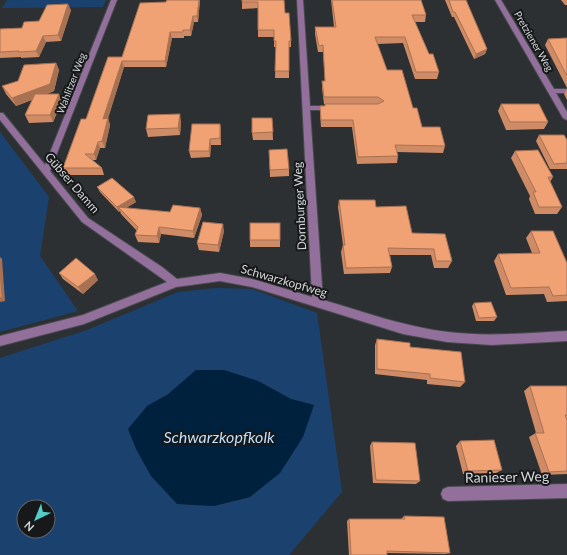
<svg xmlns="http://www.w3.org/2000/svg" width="567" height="555" font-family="Lato,sans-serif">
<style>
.green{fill:#1b426f;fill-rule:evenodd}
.water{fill:#00213d}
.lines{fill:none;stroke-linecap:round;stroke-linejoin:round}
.minor-casing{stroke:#484b4e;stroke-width:2}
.minor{fill:#92709b;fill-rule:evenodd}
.wall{fill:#ce8b65}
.shaded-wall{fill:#a87152}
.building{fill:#f0a275;stroke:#a87152}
.labels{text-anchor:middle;stroke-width:4;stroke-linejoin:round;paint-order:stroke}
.far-street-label{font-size:10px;fill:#d5d7d9;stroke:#161819}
.street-label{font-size:12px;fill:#d5d7d9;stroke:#161819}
.near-street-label{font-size:14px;fill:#d5d7d9;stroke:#161819}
.near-water-label{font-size:16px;font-style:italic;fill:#bfdfff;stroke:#161819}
</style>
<rect width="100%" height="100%" fill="#2d3033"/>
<g class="green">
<path d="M7 0H106L103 7 2 8Z"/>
<path d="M0 132 49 197 40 256 78 311 0 332Z"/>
<path d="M216 288 252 289 317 313 342 492 289 555H0V358L87 330 178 292ZM258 381 291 399 314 405 250 497 214 506 177 504 147 406 167 395ZM24 507H48V531H24Z"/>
</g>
<path class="water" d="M196 370H224L258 381 291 399 314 405 303 437 280 473 250 497 214 506 177 504 151 476 136 449 128 429 147 406 167 395Z"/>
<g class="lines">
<defs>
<g id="minor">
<path d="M111 0H117L50 171 88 218 162 267 177 279 220 273 252 279 312 297 297 0H303L310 106H333L337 108 333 110H310L323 300C364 312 405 327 448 332 487 337 527 333 567 331V341L492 345 447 342 403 334 252 287 220 281 176 287 84 324 0 346V336L83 315 167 282 82 222 0 120V113H3L45 165Z"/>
<path d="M495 0H501L554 89H567V93H556L567 112V120L563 118Z"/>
<path d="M567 484V498L448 501 443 499 441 494 443 489 448 487Z"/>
</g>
</defs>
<use href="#minor" class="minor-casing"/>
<use href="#minor" class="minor"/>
</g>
<g class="wall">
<path d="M167 0H200L198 22H194L191 36H184V38H172L166 67H124L108 118 110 125 105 148H100L96 160H92L102 168 104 175H66L63 168 86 119 122 57 166 2Z"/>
<path d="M242 0H284L285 13 291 41V47H289V78H275L276 47H274V37H258V8L242 9Z"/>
<path d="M331 0H421L426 15 425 22H415L429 54 439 72 437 79H415L403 43 377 44 387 70 413 108 422 127 445 146 443 153 397 152 398 156 397 163 357 164 352 127H321L320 113V106L377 104H324L322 88V81H325L323 52H318L315 34V27H334Z"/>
<path d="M445 0H466L487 49 485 54 474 59 454 17H452Z"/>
<path d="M561 0H567V5H565Z"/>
<path d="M71 10 61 41 46 42 39 57 21 58V57L0 58V29L22 28 39 21Z"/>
<path d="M567 38V88L545 45 548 39Z"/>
<path d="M56 63 59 70 54 91 47 94 62 101 53 122 29 123 25 115 32 100 16 106 6 94 2 86 18 81Z"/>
<path d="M567 89V100L564 94Z"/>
<path d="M501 104 548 122 544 129 506 130 498 111Z"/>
<path d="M272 118 273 140H253L252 133Z"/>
<path d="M181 121 180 135 148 137 146 129Z"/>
<path d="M220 124 221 130V145H211L210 157 191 158 189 151Z"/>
<path d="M539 135 567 140V169H550L536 141Z"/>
<path d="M269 150 289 169V176L270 177Z"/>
<path d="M515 151 553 177 550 182 562 207 557 214H535L529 199 530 196 511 158Z"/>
<path d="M97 187 136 202 126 208 170 212 200 208 202 215 194 238 161 234 159 243 138 242 135 235 137 231 121 214 120 211 119 212 100 192Z"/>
<path d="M339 200 376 207 452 261 448 268H434L431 255H390L392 267 390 273 344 274 341 252 343 245 338 207Z"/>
<path d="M280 223V247H250V240Z"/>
<path d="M224 231 219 252 199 250 197 243Z"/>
<path d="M531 231 567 263V301L547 302 544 294 506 295 494 261 498 254 532 253 526 238Z"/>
<path d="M59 273 98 280 83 294 63 279Z"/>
<path d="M474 303 497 317 494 321H476L472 306Z"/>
<path d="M377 339 410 347 465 382 460 387 427 384V380L375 374V345Z"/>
<path d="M530 386H567V474L542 475 529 437 536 433 524 391Z"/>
<path d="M460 441 502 470 496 473 463 474 456 446Z"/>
<path d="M372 442 420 481 416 484 373 483 370 446Z"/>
<path d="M404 516 450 553 445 554 387 553V555H349L347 521 349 519H401Z"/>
</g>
<g class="shaded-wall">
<path d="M199 0H200L198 22 197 16Z"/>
<path d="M68 4 71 10 61 41 58 35Z"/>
<path d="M193 16 194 22 191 36 190 30Z"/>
<path d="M170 32 172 38 166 67 165 61Z"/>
<path d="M43 36 46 42 39 57 36 51Z"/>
<path d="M487 49 485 54 474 59 476 54Z"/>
<path d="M122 61 124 67 106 125 103 119Z"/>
<path d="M56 63 59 70 54 91 16 106 12 98Z"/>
<path d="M59 94 62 101 53 122 50 115Z"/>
<path d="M180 114 181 121 180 135 178 128Z"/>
<path d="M108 118 110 125 105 148 102 141Z"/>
<path d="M220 124 221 130V145L220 138Z"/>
<path d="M210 139 211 145 210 157 209 151Z"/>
<path d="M98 142 100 148 96 160 94 154Z"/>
<path d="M134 197 136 202 122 210 118 207 120 211 119 212 117 207Z"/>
<path d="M200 208 202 215 194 238 193 231Z"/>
<path d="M223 224 224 231 219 252 218 245Z"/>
<path d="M159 227 161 234 159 243 157 236Z"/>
<path d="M0 257 2 259 5 301 0 302Z"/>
<path d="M95 274 98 280 83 294 78 287Z"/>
</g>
<g class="building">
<path d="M167 0H199L197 16H193L190 30H183V32H170L165 61H122L103 119 108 118 102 141 98 142 94 154H85L102 168H63L81 119H86L108 57H122L140 3 166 2Z"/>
<path d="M242 0H284L285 13H289L291 41H289V71H275L276 41H274V30H258V2H242Z"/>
<path d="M332 0H421L426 15H412L429 54H433L439 72H416L405 37H375L387 70H402L413 108H417L422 127H440L445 146 395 145 398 156 358 157 353 120H321L320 106H325V104H378L384 101 378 97H324L322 81H325L323 45 319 46 315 27H336Z"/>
<path d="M449 0H466L487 49 476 54 455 12H453Z"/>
<path d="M68 4 58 35 43 36 36 51 18 52 19 51 0 52V29L22 28 24 22 39 21 47 5Z"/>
<path d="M567 38V76L548 39Z"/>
<path d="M56 63 50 84 12 98 2 86 18 81 24 65Z"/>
<path d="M35 94H59L50 115H25Z"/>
<path d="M501 104H539L548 122H510Z"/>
<path d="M180 114 178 128 146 129 148 115Z"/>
<path d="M252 118H272L273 132 252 133Z"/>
<path d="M192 124H220V138L210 139 209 151H189Z"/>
<path d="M539 135H564L567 140V163L554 164Z"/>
<path d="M287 149 289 169 270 170 269 150Z"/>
<path d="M538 150 553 177H548L562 207H539L533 192H536L515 151Z"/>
<path d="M112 178 134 197 117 207 97 187Z"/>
<path d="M339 200H375L376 207 406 206 412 233 445 234 452 261H436L434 249 388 248 392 267 346 268 343 245H345Z"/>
<path d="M173 205 200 208 193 231 159 227 157 236 135 235 138 227 118 207 170 212Z"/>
<path d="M203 222 223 224 218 245 197 243Z"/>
<rect x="250" y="223" width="30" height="17"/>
<path d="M531 231H553L567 263V295L553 296 549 287 511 288 498 254 540 253Z"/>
<path d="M76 258 95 274 78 287 59 273Z"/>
<path d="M0 268 2 297 0 298Z"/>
<path d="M491 302 497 317 479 318 474 303Z"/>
<path d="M377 339 410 343V347L461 352 465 382 430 378V374L377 369Z"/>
<path d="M530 386H567V415H565L567 420V471L549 472 535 433H544Z"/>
<path d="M494 440 502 470 468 471 460 441Z"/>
<path d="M372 442 415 443 420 481 376 480Z"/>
<path d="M404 516 444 517 450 553 387 551V555H351L349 519H405Z"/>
</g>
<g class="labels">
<g class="far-street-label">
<text transform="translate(534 41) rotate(60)" y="4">Pretziener Weg</text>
<text transform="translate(71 83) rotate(-69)" y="4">Wahlitzer Weg</text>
</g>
<g class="street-label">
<text transform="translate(72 183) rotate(49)" y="4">Gübser Damm</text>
<text transform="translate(300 206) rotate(-93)" y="4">Dornburger Weg</text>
<text transform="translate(284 281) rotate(16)" y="4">Schwarzkopfweg</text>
</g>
<g class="near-street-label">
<text transform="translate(507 477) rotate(-1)" y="5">Ranieser Weg</text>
</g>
<g class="near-water-label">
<text x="219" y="443">Schwarzkopfkolk</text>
</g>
</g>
<g transform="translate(36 519) rotate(223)"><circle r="19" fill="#161819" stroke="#626466"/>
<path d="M0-3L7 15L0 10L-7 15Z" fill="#54cdc8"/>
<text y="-6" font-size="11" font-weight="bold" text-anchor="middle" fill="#d5d7d9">N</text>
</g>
</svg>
